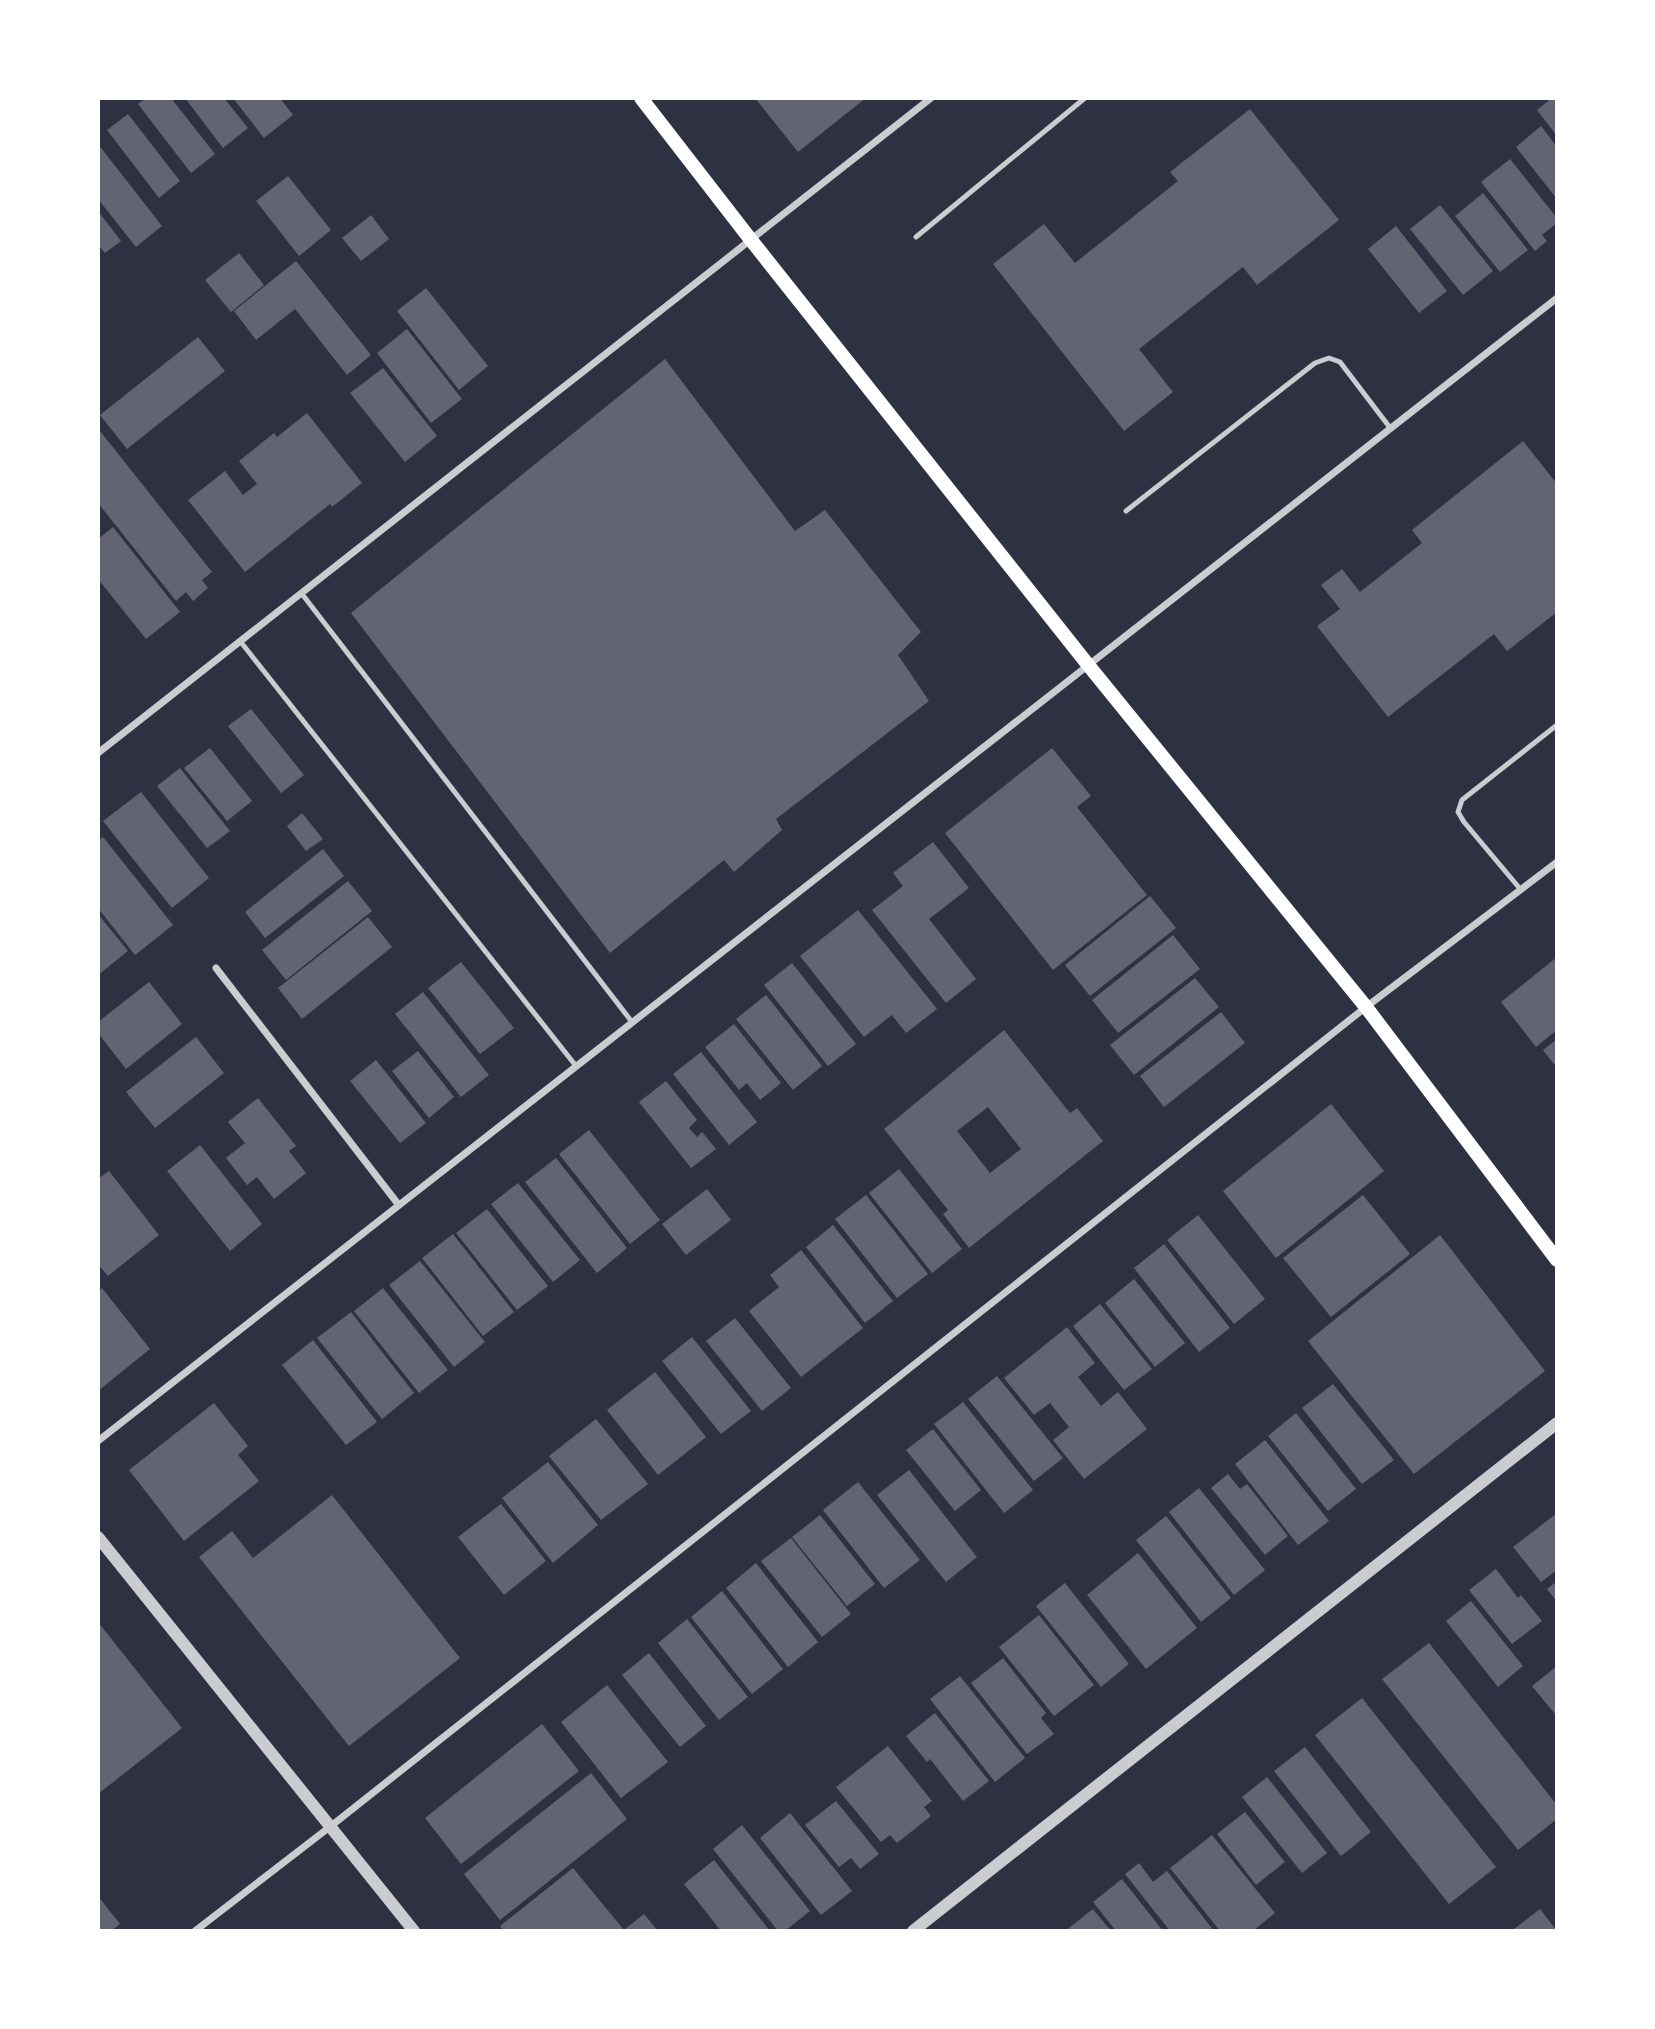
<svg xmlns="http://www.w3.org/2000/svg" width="1655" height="2029" font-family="'Work Sans',sans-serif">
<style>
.building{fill:#626471;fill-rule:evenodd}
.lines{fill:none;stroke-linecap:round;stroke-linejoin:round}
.service{stroke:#caccd0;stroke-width:5}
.minor{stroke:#caccd0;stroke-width:7}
.tertiary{stroke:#caccd0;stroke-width:12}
.secondary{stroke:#fff;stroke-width:14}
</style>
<rect width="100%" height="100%" fill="#2d3142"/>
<g class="building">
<path d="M146 98H171L215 154 191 173 138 104Z"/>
<path d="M185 98H224L248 128 223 148Z"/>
<path d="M233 98H280L293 115 264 138Z"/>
<path d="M755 98H866L798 152Z"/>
<path d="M1552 98H1557V136L1537 110Z"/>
<path d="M1250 109 1339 220 1257 285 1243 267 1139 349 1173 392 1124 431 993 264 1044 224 1075 263 1178 181 1170 172Z"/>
<path d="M128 114 180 181 159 198 107 130Z"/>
<path d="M1541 126 1557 147V199L1516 147Z"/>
<path d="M98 144 162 226 136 247 98 199Z"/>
<path d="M1510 159 1557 218V223L1542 235 1547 241 1535 251 1481 182Z"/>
<path d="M288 176 331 230 299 256 256 201Z"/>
<path d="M1483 193 1528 250 1500 272 1455 216Z"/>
<path d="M1440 205 1493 271 1463 295 1410 229Z"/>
<path d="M98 211 121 241 105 253 98 245Z"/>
<path d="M371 215 389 239 361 261 342 238Z"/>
<path d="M1396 226 1447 291 1419 313 1368 249Z"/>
<path d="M239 253 264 285 231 312 205 280Z"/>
<path d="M296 261 371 355 347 375 295 309 256 340 234 311Z"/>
<path d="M426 288 488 366 459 390 397 311Z"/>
<path d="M407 329 462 399 431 423 377 353Z"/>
<path d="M198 337 225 371 127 449 100 415Z"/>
<path d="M665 359 795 531 825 510 921 632 898 655 929 701 776 819 782 830 734 872 724 860 610 953 351 613Z"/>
<path d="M383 368 437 436 405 462 350 393Z"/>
<path d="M307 413 362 483 332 507 330 504 245 572 188 500 225 471 243 495 257 484 239 461 274 433 277 437Z"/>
<path d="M100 431 212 572 202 580 208 588 193 601 186 592 176 601 98 503V432Z"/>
<path d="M1523 441 1557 484V612L1507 651 1494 634 1388 717 1317 626 1340 609 1321 585 1342 569 1360 592 1422 543 1412 530Z"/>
<path d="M113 527 180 612 146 639 98 579V539Z"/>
<path d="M251 709 304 775 281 793 228 726Z"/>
<path d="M210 748 252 801 227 821 184 768Z"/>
<path d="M1052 748 1091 796 1077 807 1147 895 1053 970 945 833Z"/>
<path d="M180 768 230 831 207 848 157 786Z"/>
<path d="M141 792 209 878 172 908 103 821Z"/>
<path d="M302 813 323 839 306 851 287 826Z"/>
<path d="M103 837 173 925 135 955 98 908V841Z"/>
<path d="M933 842 969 888 929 919 976 979 946 1003 872 910 903 886 893 873Z"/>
<path d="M323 849 344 876 265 938 245 912Z"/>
<path d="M348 881 372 911 286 980 262 950Z"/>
<path d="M1150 896 1176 928 1090 996 1065 965Z"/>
<path d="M858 910 937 1009 906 1033 892 1015 864 1037 800 956Z"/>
<path d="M98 914 128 951 98 975Z"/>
<path d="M368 917 392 947 302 1019 278 988Z"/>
<path d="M1173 935 1200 969 1118 1033 1092 1000Z"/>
<path d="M1557 957V1030L1536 1047 1501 1002Z"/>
<path d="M461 962 514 1028 480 1054 428 988Z"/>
<path d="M792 963 856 1044 828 1066 764 985Z"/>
<path d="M1195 978 1219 1007 1134 1075 1110 1045Z"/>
<path d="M149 982 182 1024 126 1069 98 1033V1022Z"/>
<path d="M423 992 489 1075 461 1097 395 1014Z"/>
<path d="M766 995 822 1066 793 1090 736 1019Z"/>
<path d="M1221 1012 1245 1043 1164 1107 1140 1076Z"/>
<path d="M734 1024 781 1083 760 1100 747 1083 739 1090 705 1047Z"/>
<path d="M1004 1030 1070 1113 1077 1108 1103 1141 969 1248 943 1214 948 1210 884 1129ZM988 1107 1021 1149 990 1173 957 1131Z"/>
<path d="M196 1037 224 1073 155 1128 126 1092Z"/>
<path d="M1557 1039V1068L1543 1050Z"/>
<path d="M418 1051 454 1097 429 1118 392 1071Z"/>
<path d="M701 1052 757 1122 729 1145 673 1074Z"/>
<path d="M376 1060 426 1123 400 1143 350 1081Z"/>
<path d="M666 1081 697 1120 689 1128 697 1137 702 1132 716 1149 691 1168 639 1102Z"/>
<path d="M258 1098 296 1146 289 1151 306 1173 274 1199 257 1177 247 1185 226 1158 245 1143 228 1122Z"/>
<path d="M1331 1104 1384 1171 1276 1258 1223 1191Z"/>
<path d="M589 1130 660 1220 630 1244 559 1154Z"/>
<path d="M200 1145 262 1224 230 1251 167 1171Z"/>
<path d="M556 1158 627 1248 597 1273 525 1182Z"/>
<path d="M899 1169 962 1249 932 1273 869 1193Z"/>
<path d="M109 1171 159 1235 108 1276 98 1264V1179Z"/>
<path d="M518 1183 580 1260 553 1282 491 1204Z"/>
<path d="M707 1189 731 1220 686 1255 662 1224Z"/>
<path d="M866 1195 928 1274 897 1298 835 1219Z"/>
<path d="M1363 1195 1410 1254 1331 1317 1283 1258Z"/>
<path d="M487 1209 548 1286 517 1310 456 1233Z"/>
<path d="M1198 1215 1265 1299 1234 1324 1167 1240Z"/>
<path d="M833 1225 893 1301 865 1323 806 1247Z"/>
<path d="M453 1234 514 1312 483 1336 422 1258Z"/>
<path d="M1440 1235 1545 1371 1414 1474 1308 1341Z"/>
<path d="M1164 1244 1230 1328 1199 1352 1134 1268Z"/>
<path d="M801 1250 863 1328 801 1377 749 1311 779 1287 770 1275Z"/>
<path d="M420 1261 485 1342 454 1367 389 1285Z"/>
<path d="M1134 1279 1185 1343 1155 1367 1105 1303Z"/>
<path d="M102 1288 150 1349 98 1391V1292Z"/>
<path d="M383 1288 448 1370 419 1393 354 1311Z"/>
<path d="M1100 1304 1152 1369 1124 1390 1073 1326Z"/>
<path d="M351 1312 414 1393 382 1419 317 1338Z"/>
<path d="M735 1318 791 1388 762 1411 706 1341Z"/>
<path d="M1067 1327 1095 1363 1078 1377 1101 1406 1118 1392 1147 1429 1084 1479 1053 1440 1069 1427 1050 1403 1034 1415 1004 1378Z"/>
<path d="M692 1337 751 1411 721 1434 662 1361Z"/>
<path d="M313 1340 377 1422 346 1445 282 1365Z"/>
<path d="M655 1372 706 1437 658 1475 607 1410Z"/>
<path d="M997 1376 1063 1458 1034 1481 968 1399Z"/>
<path d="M1333 1384 1394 1460 1362 1484 1302 1408Z"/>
<path d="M963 1402 1033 1490 1004 1513 934 1424Z"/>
<path d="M214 1403 248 1446 238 1455 259 1481 184 1541 129 1470Z"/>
<path d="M1296 1413 1356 1489 1328 1511 1268 1436Z"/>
<path d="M596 1419 648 1484 601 1520 549 1456Z"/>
<path d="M933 1429 981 1490 955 1511 906 1450Z"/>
<path d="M1265 1440 1329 1521 1298 1545 1235 1464Z"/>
<path d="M548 1462 598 1525 553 1563 502 1498Z"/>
<path d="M909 1470 977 1557 946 1582 877 1495Z"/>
<path d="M1228 1474 1240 1489 1247 1484 1288 1536 1265 1555 1211 1488Z"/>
<path d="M858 1482 920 1560 884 1588 823 1510Z"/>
<path d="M1199 1488 1265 1570 1234 1595 1169 1512Z"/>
<path d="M332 1495 460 1658 349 1746 199 1557 232 1531 253 1558Z"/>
<path d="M501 1504 546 1561 504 1595 458 1537Z"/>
<path d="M1557 1513V1570L1541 1582 1513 1547Z"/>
<path d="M820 1515 875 1584 847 1606 792 1537Z"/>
<path d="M1166 1516 1231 1598 1201 1622 1136 1540Z"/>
<path d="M791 1538 851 1614 822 1637 761 1561Z"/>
<path d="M1138 1553 1197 1628 1146 1669 1087 1595Z"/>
<path d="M756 1563 818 1642 788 1667 726 1588Z"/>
<path d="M1496 1569 1518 1598 1521 1595 1542 1621 1512 1644 1469 1590Z"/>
<path d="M1557 1581V1602L1547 1589Z"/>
<path d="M1065 1583 1129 1664 1101 1687 1036 1606Z"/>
<path d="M722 1591 783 1669 752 1694 691 1617Z"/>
<path d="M1471 1601 1523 1666 1498 1687 1446 1621Z"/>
<path d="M1039 1615 1094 1685 1054 1716 999 1647Z"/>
<path d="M687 1619 748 1697 719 1720 658 1643Z"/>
<path d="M98 1622 182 1728 98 1794Z"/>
<path d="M1429 1643 1557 1805V1819L1518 1850 1382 1679Z"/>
<path d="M649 1653 706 1726 680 1747 622 1675Z"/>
<path d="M1003 1658 1046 1713 1041 1718 1054 1734 1027 1754 971 1683Z"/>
<path d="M1557 1666V1713L1555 1714 1532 1686Z"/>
<path d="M960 1676 1025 1758 995 1782 930 1699Z"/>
<path d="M607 1685 668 1762 621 1798 561 1722Z"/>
<path d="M1362 1698 1496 1867 1449 1904 1315 1735Z"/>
<path d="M935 1713 989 1781 963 1801 930 1759 927 1762 906 1736Z"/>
<path d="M542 1724 579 1771 461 1864 425 1818Z"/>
<path d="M888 1746 932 1801 924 1807 931 1816 897 1843 890 1835 881 1842 836 1787Z"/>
<path d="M1305 1747 1371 1832 1341 1856 1274 1771Z"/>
<path d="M591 1773 627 1819 500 1920 464 1874Z"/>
<path d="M1267 1777 1327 1853 1302 1873 1242 1797Z"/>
<path d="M836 1801 879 1854 860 1869 851 1858 839 1867 805 1825Z"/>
<path d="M1245 1812 1285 1862 1256 1885 1217 1834Z"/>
<path d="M790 1813 852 1891 821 1915 760 1838Z"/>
<path d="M742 1825 810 1911 785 1931H778L713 1849Z"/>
<path d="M1212 1835 1275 1913 1253 1931H1220L1170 1868Z"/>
<path d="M714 1860 770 1931H721L684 1884Z"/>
<path d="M1139 1863 1153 1882 1167 1871 1214 1931H1170L1125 1874Z"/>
<path d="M573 1868 624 1930 644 1914 658 1931H504L500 1926Z"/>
<path d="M1122 1879 1163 1931H1116L1093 1902Z"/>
<path d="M98 1896 120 1924 111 1931H98Z"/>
<path d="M1093 1909 1111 1931H1065Z"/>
<path d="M1540 1909 1557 1931H1515L1514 1929Z"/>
</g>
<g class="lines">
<g class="service">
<path d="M916 237 1085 98"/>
<path d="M1126 511 1315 363 1329 358 1340 362 1391 429"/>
<path d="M302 594 632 1022"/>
<path d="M240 641 576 1066"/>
<path d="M1521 890 1464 822 1458 812 1462 800 1557 725"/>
</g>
<g class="minor">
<path d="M98 753 931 98"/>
<path d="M216 968 398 1204"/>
<path d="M98 1441 1557 298"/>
<path d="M195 1931 331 1826 1366 1007 1557 862"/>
</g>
<g class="tertiary">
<path d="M98 1537 414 1931"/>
<path d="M913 1931 1557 1423"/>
</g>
<path class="secondary" d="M641 98 751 240 1089 666 1366 1007 1557 1260"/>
</g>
<rect width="1655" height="2029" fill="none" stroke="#ffffff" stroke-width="200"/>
</svg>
